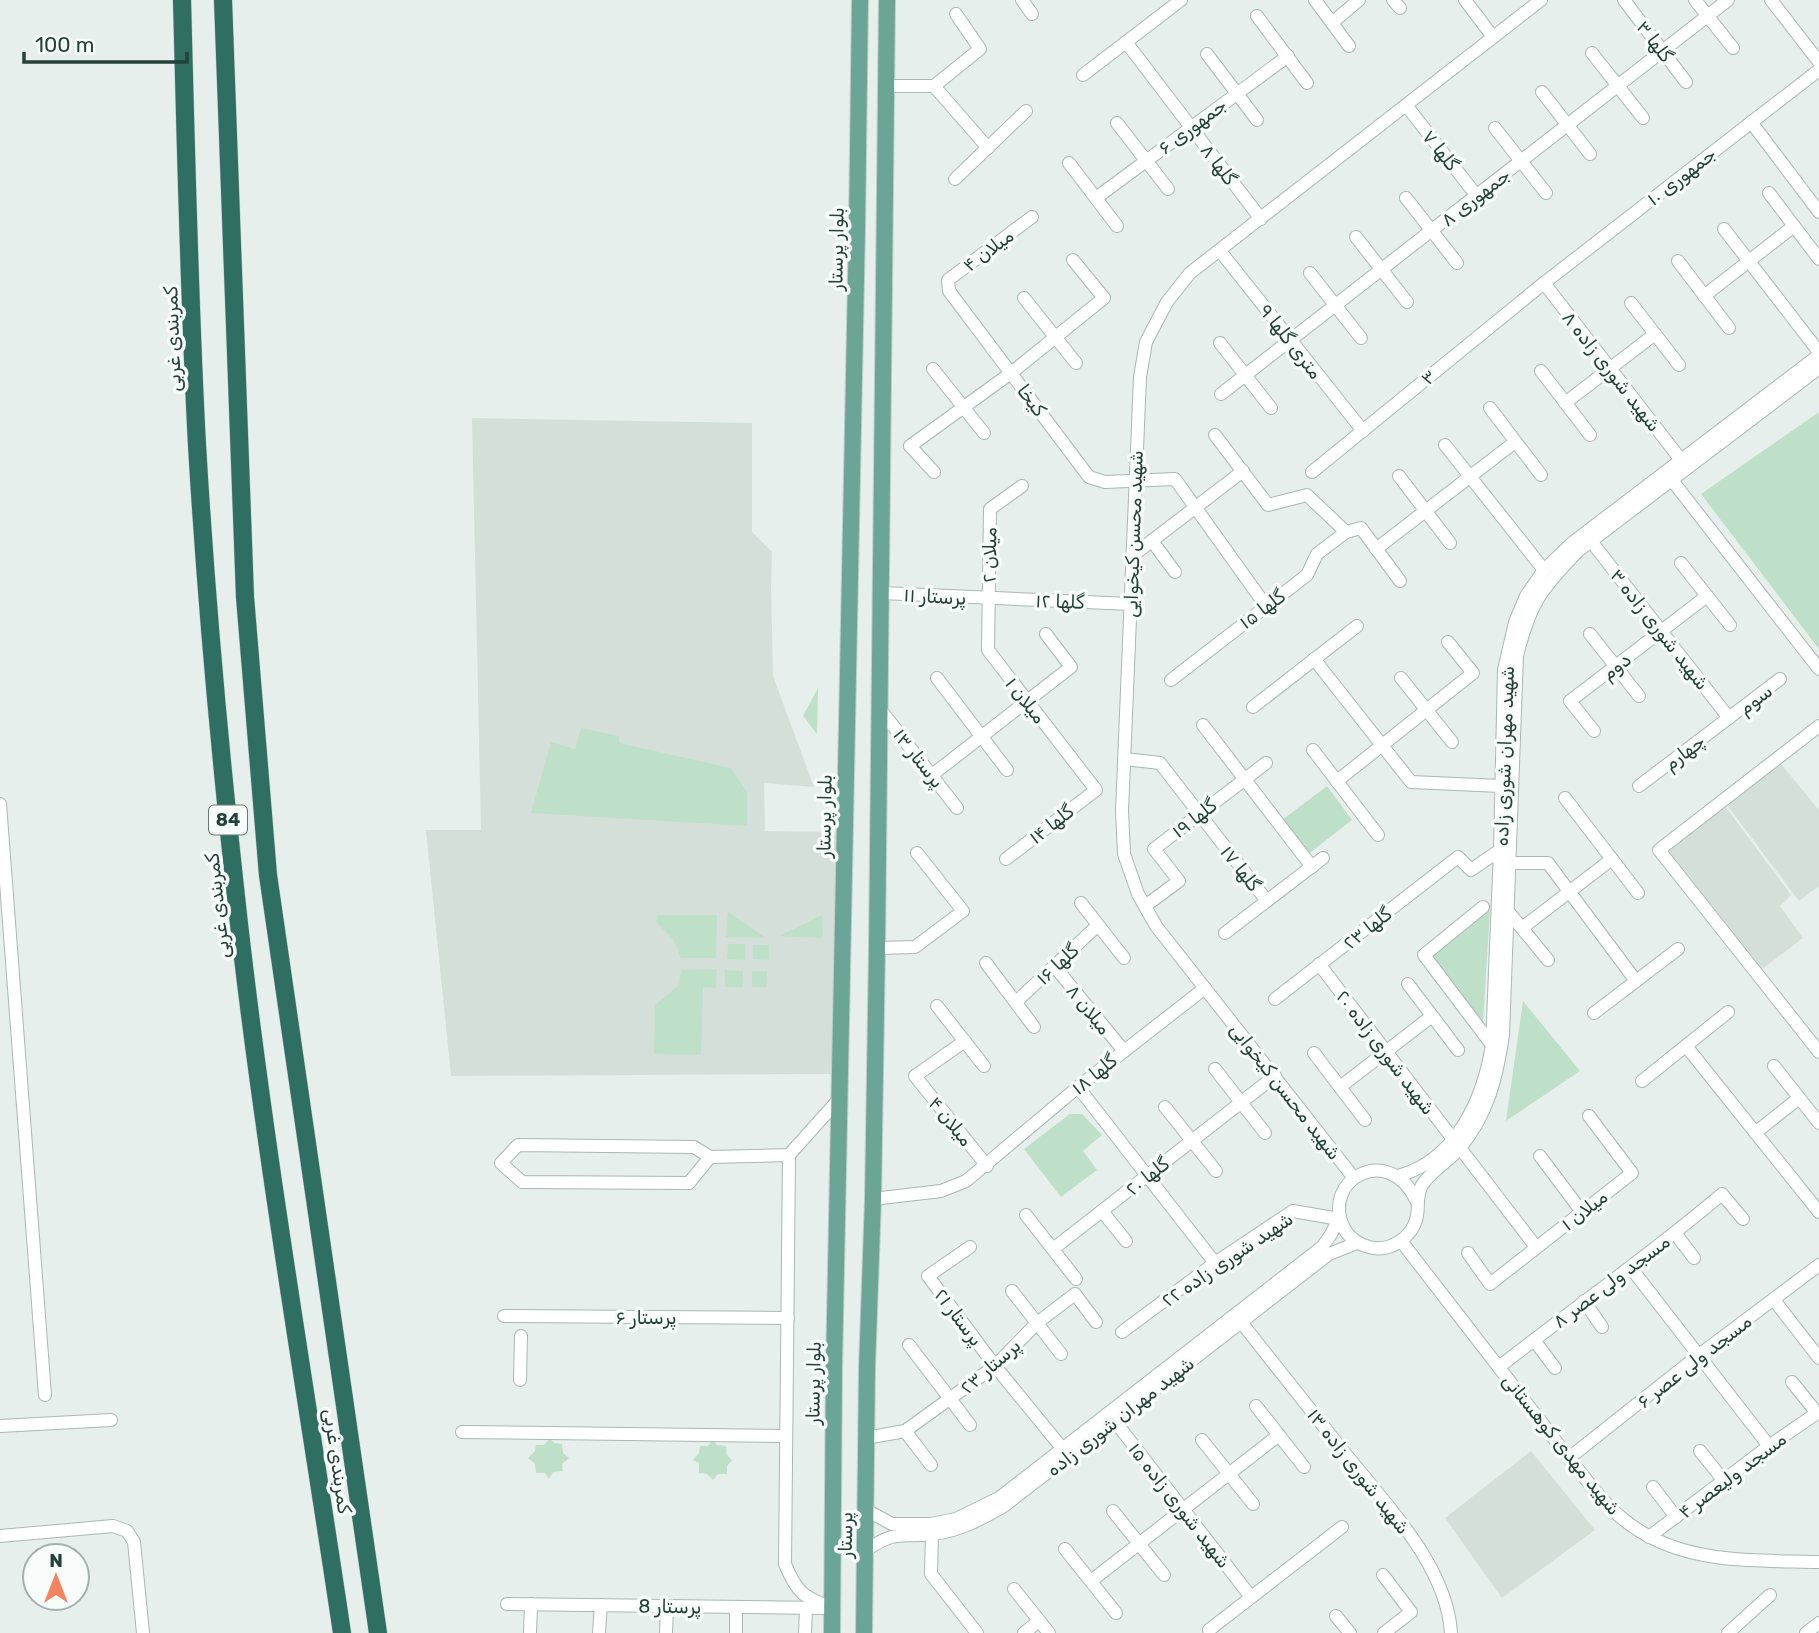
<svg xmlns="http://www.w3.org/2000/svg" width="1819" height="1633" font-family="Rubik,'Noto Naskh Arabic',sans-serif">
<style>
.built{fill:#d4dfda}
.green{fill:#bfe0c8}
.lines{fill:none;stroke-linecap:round;stroke-linejoin:round}
.minor-casing{stroke:#a8b8b2;stroke-width:14}
.major-casing{stroke:#c2cac8;stroke-width:18}
.highway-casing{stroke:#c2cac8;stroke-width:19}
.minor{stroke:#fff;stroke-width:12}
.major{stroke:#6aa596;stroke-width:16}
.highway{stroke:#2f6f62;stroke-width:18}
.labels{text-anchor:middle;stroke-width:7;stroke-linejoin:round;paint-order:stroke}
.shield{fill:#f7fbf9;stroke:#637a73;stroke-width:2}
.shield-label{font-size:18px;font-weight:bold;fill:#24423a}
.street-label{font-size:19px;fill:#24423a;stroke:#f7fbf9}
</style>
<rect width="100%" height="100%" fill="#e6efeb"/>
<g class="built">
<path d="M472 418 752 423V532L772 552 771 587 773 676 814 787 764 783 765 831 837 832 833 1074 451 1076 426 830H481Z"/>
<path d="M1781 764 1819 810V886L1799 901 1727 805Z"/>
<path d="M1725 806 1791 895 1780 906 1803 938 1761 970 1669 851Z"/>
<path d="M1531 1451 1595 1530 1502 1598 1445 1518Z"/>
</g>
<g class="green">
<path d="M1819 412V649L1701 494Z"/>
<path d="M818 688 817 734 803 716Z"/>
<path d="M581 728 619 736V743L731 768 747 792V826L531 813 551 742 575 749Z"/>
<path d="M1327 786 1352 820 1307 855 1282 820Z"/>
<path d="M1490 908 1483 1024 1432 954Z"/>
<path d="M728 912 766 938 726 937Z"/>
<path d="M657 915H717L716 958H681L673 939 656 922Z"/>
<path d="M822 915 823 938 779 936Z"/>
<path d="M728 944H745V960L727 959Z"/>
<path d="M753 945H769V960L753 959Z"/>
<path d="M717 969 716 988 703 987 701 1055 654 1054 655 1005 679 985 681 970Z"/>
<path d="M725 970 743 971V987H725Z"/>
<rect x="752" y="971" width="15" height="16"/>
<path d="M1523 1001 1580 1071 1506 1121Z"/>
<path d="M1070 1114H1082L1102 1135 1083 1151 1097 1170 1061 1197 1024 1149Z"/>
<path d="M550 1438 554 1443 562 1444 563 1453 569 1458 562 1464 563 1471 553 1472 549 1479 545 1473H536L535 1464 528 1458 535 1451 536 1445H544Z"/>
<path d="M713 1440 717 1445 726 1446 727 1455 732 1460 727 1466V1474H718L713 1480 707 1474 699 1473V1463L693 1460 699 1453 700 1446H708Z"/>
</g>
<g class="lines">
<defs>
<g id="minor">
<path d="M1022 0 1032 14"/>
<path d="M1315 0 1349 46"/>
<path d="M1393 0 1400 8"/>
<path d="M1465 0 1493 37"/>
<path d="M1624 0 1686 82"/>
<path d="M1695 0 1733 48"/>
<path d="M1771 0 1819 62"/>
<path d="M956 14 980 49 934 86 988 148"/>
<path d="M1257 16 1307 83"/>
<path d="M1333 22 1359 0"/>
<path d="M1126 42 1261 219"/>
<path d="M1592 53 1643 118"/>
<path d="M1207 54 1257 120"/>
<path d="M1083 75 1181 0"/>
<path d="M886 86H934"/>
<path d="M1542 92 1590 154"/>
<path d="M1406 105 1476 195"/>
<path d="M1751 122 1819 212"/>
<path d="M1117 123 1168 189"/>
<path d="M1495 128 1546 193"/>
<path d="M1069 163 1117 226"/>
<path d="M955 179 1026 111"/>
<path d="M1769 193 1819 259"/>
<path d="M1096 198 1288 56"/>
<path d="M1406 198 1457 263"/>
<path d="M1032 217 948 280 949 291 1089 477 1105 482 1175 479 1266 606"/>
<path d="M1724 229 1819 352"/>
<path d="M1356 237 1407 302"/>
<path d="M1220 251 1363 431"/>
<path d="M1678 261 1729 328"/>
<path d="M1310 273 1361 338"/>
<path d="M1544 283 1681 460"/>
<path d="M1704 296 1794 226"/>
<path d="M1024 298 1076 363"/>
<path d="M1631 303 1679 365"/>
<path d="M1220 343 1271 408"/>
<path d="M933 369 984 433"/>
<path d="M1541 371 1590 435"/>
<path d="M1221 394 1728 0"/>
<path d="M1565 403 1655 334"/>
<path d="M1490 408 1541 475"/>
<path d="M1215 435 1268 505 1307 495 1346 532"/>
<path d="M1445 445 1544 570"/>
<path d="M934 472 910 446 1011 373 1104 298 1073 260"/>
<path d="M1312 472 1544 283 1819 70"/>
<path d="M1399 476 1450 543"/>
<path d="M1671 479 1819 669"/>
<path d="M1587 536 1729 718"/>
<path d="M1152 541 1175 572"/>
<path d="M1376 549 1515 442"/>
<path d="M1132 556 1243 471"/>
<path d="M1681 563 1730 625"/>
<path d="M881 593 1131 604"/>
<path d="M1590 634 1639 696"/>
<path d="M1314 659 1411 782 1501 786"/>
<path d="M937 678 1007 770"/>
<path d="M1401 678 1452 742"/>
<path d="M1171 680 1307 575 1317 554 1346 532 1361 528 1400 581"/>
<path d="M1253 707 1357 626"/>
<path d="M880 709 957 808"/>
<path d="M1203 725 1312 867"/>
<path d="M1819 726 1659 850 1819 1052"/>
<path d="M1594 731 1570 701 1707 596"/>
<path d="M1313 750 1378 835"/>
<path d="M1125 759 1160 763 1267 901"/>
<path d="M932 775 1071 667 1046 634"/>
<path d="M1337 781 1473 673 1448 642"/>
<path d="M1639 786 1780 679"/>
<path d="M1565 798 1638 893"/>
<path d="M0 804 45 1395"/>
<path d="M1006 859 1096 790 988 650 990 509 1022 486"/>
<path d="M1508 863H1548L1636 981"/>
<path d="M1081 903 1124 958"/>
<path d="M1145 906 1179 881 1154 849 1266 763"/>
<path d="M1483 907 1424 955 1492 1045"/>
<path d="M1507 910 1548 960"/>
<path d="M1522 928 1612 859"/>
<path d="M1225 933 1323 858"/>
<path d="M877 948 915 947 963 911 917 853"/>
<path d="M986 963 1034 1027"/>
<path d="M1319 964 1453 1139"/>
<path d="M1055 967 1124 1051"/>
<path d="M1408 984 1458 1050"/>
<path d="M1275 999 1458 857 1471 870 1500 850"/>
<path d="M1016 1002 1098 925"/>
<path d="M937 1006 984 1066"/>
<path d="M1594 1013 1678 949"/>
<path d="M965 1041 915 1076 987 1166"/>
<path d="M1686 1046 1819 1212"/>
<path d="M1314 1053 1365 1120"/>
<path d="M1774 1066 1819 1123"/>
<path d="M1215 1069 1265 1133"/>
<path d="M1642 1081 1728 1012"/>
<path d="M1078 1087 1215 1263"/>
<path d="M1340 1087 1432 1016"/>
<path d="M1165 1107 1216 1171"/>
<path d="M1755 1133 1799 1098"/>
<path d="M518 1145 694 1147 710 1157 689 1183 522 1182 501 1163Z"/>
<path d="M1460 1148 1536 1247"/>
<path d="M789 1155 785 1564C797 1593 803 1597 832 1608"/>
<path d="M1540 1156 1582 1212"/>
<path d="M710 1157 789 1155 840 1098"/>
<path d="M1398 1176C1456 1160 1483 1100 1492 1045L1500 850 1504 670 1515 622 1526 596 1544 570 1572 543 1819 355"/>
<path d="M1354 1178 1156 926 1138 894 1124 854 1122 811 1140 377 1146 342 1167 302 1190 273 1541 0"/>
<path d="M873 1199 941 1191 966 1181 1078 1087 1205 988"/>
<path d="M1416 1200C1389 1142 1320 1180 1344 1228 1349 1238 1358 1244 1369 1247 1390 1253 1413 1237 1417 1216 1419 1205 1416 1196 1422 1185 1430 1172 1450 1160 1460 1148 1488 1114 1497 1077 1503 1035L1517 656C1530 603 1541 589 1578 551L1819 368"/>
<path d="M1102 1211 1126 1241"/>
<path d="M1026 1215 1076 1279"/>
<path d="M1675 1233 1694 1258"/>
<path d="M1401 1241 1569 1458C1586 1479 1602 1502 1623 1519 1678 1565 1752 1560 1819 1562"/>
<path d="M970 1247 928 1276 995 1366 1062 1448"/>
<path d="M1053 1249 1275 1076"/>
<path d="M1468 1253 1490 1284 1632 1173 1589 1116"/>
<path d="M1631 1268 1769 1446"/>
<path d="M1012 1291 1061 1354"/>
<path d="M1774 1300 1819 1358"/>
<path d="M1584 1301 1602 1327"/>
<path d="M504 1316 788 1318"/>
<path d="M1237 1317C1272 1361 1306 1404 1340 1447 1381 1499 1447 1564 1451 1633"/>
<path d="M1534 1340 1555 1368"/>
<path d="M909 1345 970 1425"/>
<path d="M1499 1367C1573 1309 1650 1255 1722 1194L1743 1219"/>
<path d="M520 1380 521 1336"/>
<path d="M1256 1406 1304 1467"/>
<path d="M1110 1415 1251 1597"/>
<path d="M0 1426 111 1420"/>
<path d="M905 1431 931 1465"/>
<path d="M462 1432 785 1436"/>
<path d="M866 1438 905 1431 995 1366 1037 1323 1075 1294 1096 1322"/>
<path d="M1202 1440 1253 1504"/>
<path d="M1700 1451 1724 1481"/>
<path d="M1569 1458 1699 1355 1819 1265"/>
<path d="M1653 1487 1676 1517"/>
<path d="M866 1510 892 1524H931L956 1519 999 1498 1322 1247 1330 1236 1339 1219 1293 1211 1215 1263 1122 1332"/>
<path d="M1113 1511 1164 1575"/>
<path d="M932 1534 931 1574 977 1633"/>
<path d="M0 1536 113 1526 127 1531 134 1542 143 1633"/>
<path d="M1649 1537 1769 1446 1817 1413 1792 1382"/>
<path d="M1065 1549 1116 1613"/>
<path d="M866 1550C898 1529 899 1538 933 1534 960 1531 981 1519 1004 1506L1329 1254 1357 1243"/>
<path d="M1383 1575 1411 1612 1384 1633"/>
<path d="M1091 1581 1279 1435"/>
<path d="M1014 1589 1049 1633"/>
<path d="M507 1604 825 1608"/>
<path d="M1336 1616 1350 1633"/>
<path d="M1209 1630 1342 1527"/>
<path d="M530 1633 531 1604"/>
<path d="M599 1633 601 1605"/>
<path d="M666 1633 667 1606"/>
<path d="M736 1633V1607"/>
<path d="M805 1633 806 1608"/>
<path d="M1024 1633 1039 1621"/>
<path d="M1728 1633 1770 1595"/>
<path d="M1806 1633 1819 1623"/>
</g>
<g id="major">
<path d="M832 1633 834 1368 857 228 860 0"/>
<path d="M864 1633 867 1368 873 1199 877 948 887 0"/>
</g>
<g id="highway">
<path d="M182 0C186 149 189 297 197 445 206 599 220 753 237 906 264 1149 306 1391 342 1633"/>
<path d="M223 0 245 597 268 875 378 1633"/>
</g>
</defs>
<use href="#minor" class="minor-casing"/>
<use href="#major" class="major-casing"/>
<use href="#highway" class="highway-casing"/>
<use href="#minor" class="minor"/>
<use href="#major" class="major"/>
<use href="#highway" class="highway"/>
</g>
<g class="labels">
<rect class="shield" x="209" y="805.5" width="38" height="29" rx="5"/>
<g class="shield-label">
<text x="228" y="826">84</text>
</g>
<g class="street-label">
<text transform="translate(1655 41) rotate(53)" y="7">گلها ۳</text>
<text transform="translate(1192 126) rotate(-37)" y="7">جمهوری ۶</text>
<text transform="translate(1441 150) rotate(52)" y="7">گلها ۷</text>
<text transform="translate(1219 164) rotate(53)" y="7">گلها ۸</text>
<text transform="translate(1681 176) rotate(-38)" y="7">جمهوری ۱۰</text>
<text transform="translate(1475 197) rotate(-38)" y="7">جمهوری ۸</text>
<text transform="translate(836 249) rotate(-89)" y="7">بلوار پرستار</text>
<text transform="translate(988 250) rotate(-37)" y="7">میلان ۴</text>
<text transform="translate(172 339) rotate(-92)" y="7">کمربندی غربی</text>
<text transform="translate(1291 341) rotate(52)" y="7">۹ متری گلها</text>
<text transform="translate(1612 371) rotate(52)" y="7">شهید شوری زاده ۸</text>
<text transform="translate(1428 377) rotate(-39)" y="7">۳</text>
<text transform="translate(1032 400) rotate(53)" y="7">کیخا</text>
<text transform="translate(1133 534) rotate(-88)" y="7">شهید محسن کیخوایی</text>
<text transform="translate(989 555) rotate(-89)" y="7">میلان ۲</text>
<text transform="translate(935 596) rotate(3)" y="7">پرستار ۱۱</text>
<text transform="translate(1060 601) rotate(2)" y="7">گلها ۱۲</text>
<text transform="translate(1262 609) rotate(-37)" y="7">گلها ۱۵</text>
<text transform="translate(1660 629) rotate(52)" y="7">شهید شوری زاده ۳</text>
<text transform="translate(1616 666) rotate(-38)" y="7">دوم</text>
<text transform="translate(1755 699) rotate(-37)" y="7">سوم</text>
<text transform="translate(1026 700) rotate(52)" y="7">میلان ۱</text>
<text transform="translate(1684 752) rotate(-37)" y="7">چهارم</text>
<text transform="translate(1504 756) rotate(-88)" y="7">شهید مهران شوری زاده</text>
<text transform="translate(919 758) rotate(52)" y="7">پرستار ۱۳</text>
<text transform="translate(824 816) rotate(-89)" y="7">بلوار پرستار</text>
<text transform="translate(1194 818) rotate(-38)" y="7">گلها ۱۹</text>
<text transform="translate(1051 824) rotate(-38)" y="7">گلها ۱۴</text>
<text transform="translate(1241 868) rotate(52)" y="7">گلها ۱۷</text>
<text transform="translate(217 906) rotate(-96)" y="7">کمربندی غربی</text>
<text transform="translate(1367 928) rotate(-38)" y="7">گلها ۲۳</text>
<text transform="translate(1057 964) rotate(-43)" y="7">گلها ۱۶</text>
<text transform="translate(1089 1009) rotate(51)" y="7">میلان ۸</text>
<text transform="translate(1386 1052) rotate(53)" y="7">شهید شوری زاده ۲۰</text>
<text transform="translate(1094 1074) rotate(-39)" y="7">گلها ۱۸</text>
<text transform="translate(1286 1091) rotate(52)" y="7">شهید محسن کیخوایی</text>
<text transform="translate(951 1121) rotate(51)" y="7">میلان ۴</text>
<text transform="translate(1147 1176) rotate(-38)" y="7">گلها ۲۰</text>
<text transform="translate(1584 1210) rotate(-38)" y="7">میلان ۱</text>
<text transform="translate(1227 1259) rotate(-34)" y="7">شهید شوری زاده ۲۲</text>
<text transform="translate(1611 1281) rotate(-37)" y="7">مسجد ولی عصر ۸</text>
<text x="646" y="1324">پرستار ۶</text>
<text transform="translate(959 1317) rotate(53)" y="7">پرستار ۲۱</text>
<text transform="translate(1694 1361) rotate(-38)" y="7">مسجد ولی عصر ۶</text>
<text transform="translate(990 1366) rotate(-41)" y="7">پرستار ۲۳</text>
<text transform="translate(813 1383) rotate(-89)" y="7">بلوار پرستار</text>
<text transform="translate(1120 1416) rotate(-38)" y="7">شهید مهران شوری زاده</text>
<text transform="translate(1562 1444) rotate(51)" y="7">شهید مهدی کوهستانی</text>
<text transform="translate(338 1461) rotate(82)" y="7">کمربندی غربی</text>
<text transform="translate(1359 1471) rotate(52)" y="7">شهید شوری زاده ۱۳</text>
<text transform="translate(1732 1475) rotate(-37)" y="7">مسجد ولیعصر ۴</text>
<text transform="translate(1180 1505) rotate(52)" y="7">شهید شوری زاده ۱۵</text>
<text transform="translate(845 1535) rotate(-89)" y="7">پرستار</text>
<text transform="translate(670 1606) rotate(1)" y="7">پرستار 8</text>
</g>
</g>
<g transform="translate(56 1577)"><circle r="33" fill="#f7fbf9" stroke="#a3b1ad" stroke-width="2"/>
<path d="M0-5L12 26L0 18L-12 26Z" fill="#f4845f"/>
<text y="-10" font-size="19" font-weight="bold" text-anchor="middle" fill="#24423a">N</text>
</g>
<path d="M24 52v10h163v-10" fill="none" stroke="#24423a" stroke-width="3.5"/>
<text x="35" y="52" font-size="21" fill="#24423a" stroke="#f7fbf9" stroke-width="5" paint-order="stroke">100 m</text>
</svg>
